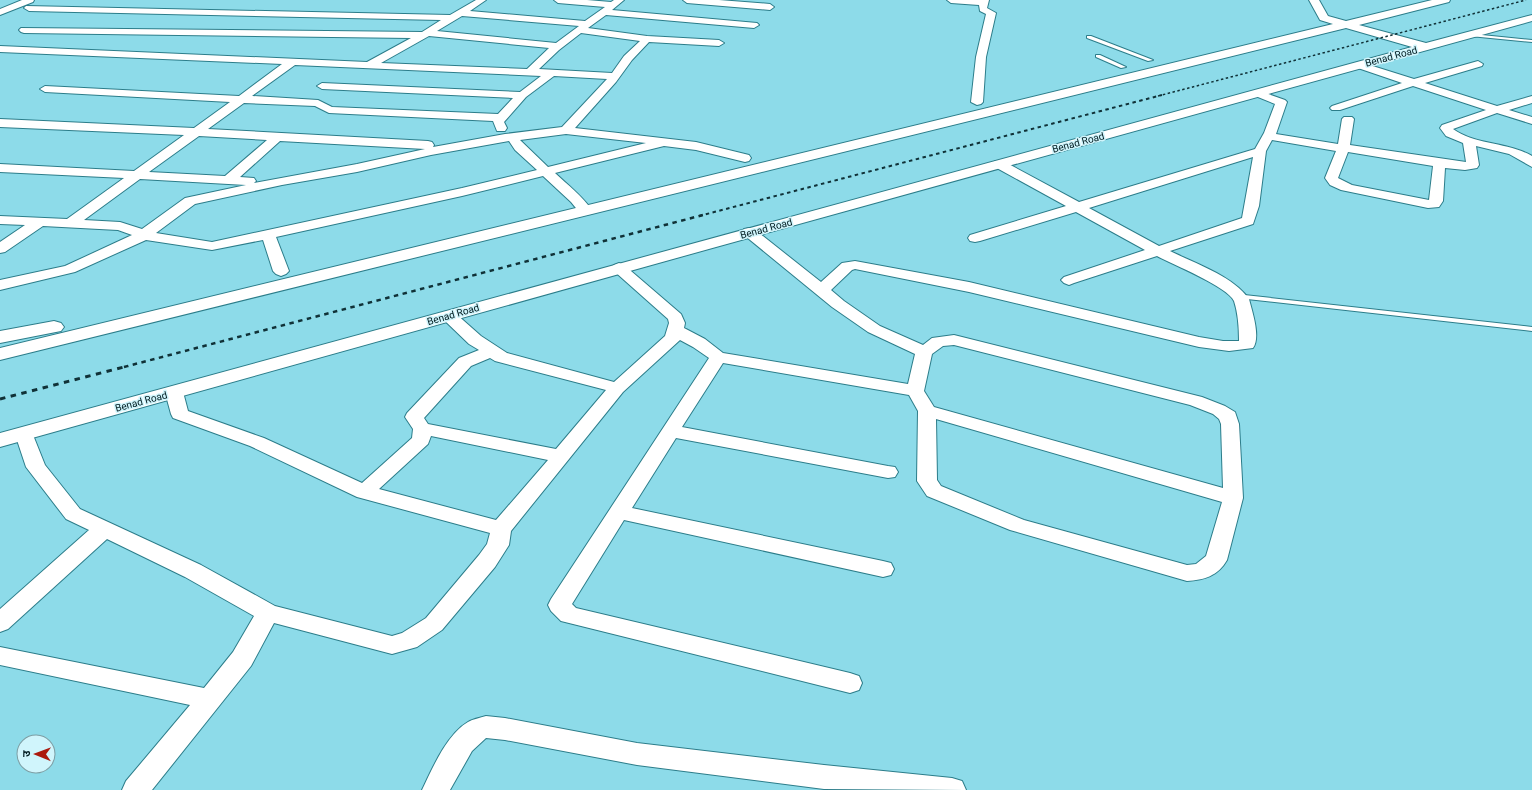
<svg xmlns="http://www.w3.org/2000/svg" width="1532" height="790" font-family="Roboto,'Noto Sans Devanagari',sans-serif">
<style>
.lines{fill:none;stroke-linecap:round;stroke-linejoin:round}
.lane-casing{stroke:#2c7d8a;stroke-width:2}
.street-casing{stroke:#2c7d8a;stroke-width:2}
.secondary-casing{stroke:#2c7d8a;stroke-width:2}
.lane{fill:#fff;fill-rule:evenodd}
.street{fill:#fff;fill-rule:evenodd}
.secondary{fill:#fff;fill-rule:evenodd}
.rail-far3{stroke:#103137;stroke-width:1.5;stroke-dasharray:2.5 2.5;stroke-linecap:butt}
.rail-far2{stroke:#103137;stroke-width:2;stroke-dasharray:3.5 3.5;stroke-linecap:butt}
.rail-far1{stroke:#103137;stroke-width:2.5;stroke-dasharray:4.5 4.5;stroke-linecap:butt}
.rail{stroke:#103137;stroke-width:3;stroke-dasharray:5.5 5.5;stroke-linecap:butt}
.labels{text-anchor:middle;stroke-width:3;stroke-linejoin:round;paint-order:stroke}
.far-street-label{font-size:10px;fill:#001b20;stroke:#d0f5fc}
</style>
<rect width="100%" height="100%" fill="#8ddbe9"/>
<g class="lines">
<defs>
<g id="lane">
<path d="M1472 34 1532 40V42L1470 36V35Z"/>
<path d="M1087 36H1091L1153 60 1148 61 1087 38Z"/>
<path d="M1096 55H1100L1126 67 1121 68 1096 57Z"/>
<path d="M1235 294 1532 327V331L1238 298H1235L1234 296Z"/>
</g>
<g id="street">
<path d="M22 0H34L33 2 0 15V9Z"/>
<path d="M476 0H486L470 11 585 21 605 7 558 3 554 0H587L611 2 614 0H624L612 10 757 23 759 25 754 28 606 15 588 28 647 36 719 40 724 43 719 46 649 42 632 60 616 82 575 128 696 142 749 155 751 158 749 161 745 162 696 150 664 146 555 173C568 185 582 196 592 210L590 213 585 214 580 213 571 202 543 176 462 196 276 237 289 271 286 274 281 276 276 274 273 271 263 240 212 250 146 240 75 272 0 290V280L65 266 132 235 118 230 43 226 5 252 0 253V242L25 225 0 224V216L67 219 124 178 0 172V164L134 171 184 135 0 127V119L194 128 230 102 45 92 40 89 45 86 239 96 282 64 0 52V46L367 62 411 38 24 33 21 32 19 30 21 28 422 32 441 20 29 11 24 8 26 6 450 15ZM462 16 579 26 556 43 437 31ZM581 33 640 41 624 56 612 73 539 69 559 50ZM429 36 549 48 527 69 381 63ZM295 65 541 76 520 92 322 83 317 86 322 89 513 98 498 114 332 107 318 100 252 96ZM554 76 607 79 562 127 505 134 433 147 434 145 432 142 428 141 208 129 244 103 315 106 329 113 493 121 497 131H505L507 128 504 122 526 97ZM566 134 646 143 548 167 520 140ZM199 136 267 140 225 176 149 172ZM280 141 425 149 357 164 254 183 256 181 254 178 240 177ZM509 141 515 150 537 170 462 188 212 242 156 233 195 204 282 185 357 172 431 155ZM140 179 246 185 185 198 142 229 120 222 84 220Z"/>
<path d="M683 0H719L770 4 774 7 770 10 687 3Z"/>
<path d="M947 0H989L987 8 996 13 986 57 983 102 981 104 977 105 971 102 976 57 986 14 980 11 979 5 951 3Z"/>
<path d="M1478 61 1483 64 1482 66 1425 83 1497 106 1532 96V103L1509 110 1532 117V124L1497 113 1453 129C1475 145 1508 142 1532 156V167L1509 154 1476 146 1479 165 1477 168 1465 170 1445 168 1443 201 1439 207 1428 208 1341 190 1330 185 1325 178 1336 151 1272 140 1266 151 1259 206 1253 224 1170 251C1196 264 1233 276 1249 299 1252 311 1261 337 1253 348L1229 351 1199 347 969 292 855 269 852 270 831 290 844 301 880 326 923 345 932 338 954 335 1202 397 1225 406 1235 412 1239 424 1243 498 1227 560C1218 576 1204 580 1187 581L1010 530 927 496 917 481 918 411 909 395 723 363 682 427 888 466 895 467 898 472 895 477 888 478 676 438 632 508 883 561 891 563 894 569 891 575 883 577 624 520 572 604 576 608 850 673 859 676 862 683 859 690 850 693 561 621 551 611 548 605 551 599 709 358 693 347 680 340 623 392 511 531 509 545 495 567 442 630 417 647 392 654 274 623 251 666 152 790H122L126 781 190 705 0 665V647L204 688 233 652 254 616 185 577 107 539 8 629 0 632V609L89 530 66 519 26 467 15 434 17 430 24 428 31 430 45 465 80 509 201 565 275 606 392 636 402 633 426 618 479 555 487 544 490 533 357 497 250 446 173 418 171 414 165 392 168 388 174 387 180 388 183 392 188 411 264 438 362 483 412 438 413 429 405 417 407 413 459 358 479 350 469 344 443 319 441 316 443 313 449 311 455 313 481 336 507 353 614 382 665 336 669 323 668 319 614 271 611 268 614 265 619 263 624 265 681 314 685 323 684 328 705 339 723 353 908 384 915 354 868 332 832 307 744 235 742 232 744 229 749 228 754 229 821 282 842 263 855 261 969 282 1199 337 1223 341H1239C1239 328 1238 313 1234 301 1228 287 1172 264 1157 256L1074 283 1069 285 1064 283 1061 280 1064 277 1145 250 1076 212 980 241 975 242 970 241 968 238 970 235 1066 206 995 167 993 164 995 161H1003L1079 202 1255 149 1264 133 1275 104 1253 95 1252 93 1257 90 1285 100 1287 102 1276 134 1338 144 1342 119 1344 117H1352L1354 119 1350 145 1466 162 1463 143 1446 136 1440 128 1442 125 1486 110 1413 86 1340 110H1332L1330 108 1332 106 1402 83 1355 67 1354 65 1355 63H1363L1414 79ZM1348 152 1433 166 1429 200 1352 185 1338 178ZM1253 157 1242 218 1159 246 1089 208ZM954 345 1190 405 1213 414 1219 419 1221 424 1223 488 934 407 924 391 932 354 943 346ZM490 358 495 361 606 390 556 449 428 424 424 418 471 366ZM936 419 1222 502 1206 556 1196 564 1187 565 1024 520 941 486 937 480ZM431 436 548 460 496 520 379 489 428 444Z"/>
<path d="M486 716 505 718 637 743 824 765 952 778 962 781 966 790 824 789 637 765 505 740 486 738 472 751 450 790H422C432 769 447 734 468 722 473 719 480 718 486 716Z"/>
</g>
<g id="secondary">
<path d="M1309 0H1319L1328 16 1346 21 1432 0H1450L1449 2 1359 25 1426 43 1532 15V21L716 247 0 447V433L1412 47 1346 28 0 360V348L1333 24 1320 20Z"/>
<path d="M54 321 61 323 64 327 61 331 0 343V331Z"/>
</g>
</defs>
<use href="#lane" class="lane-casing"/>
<use href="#street" class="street-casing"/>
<use href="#secondary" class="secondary-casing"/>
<use href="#lane" class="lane"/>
<use href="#street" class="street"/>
<use href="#secondary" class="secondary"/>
<path class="rail-far3" d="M1158 96 1526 0"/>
<path class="rail-far2" d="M699 216 1162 95"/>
<path class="rail-far1" d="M124 367 703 215"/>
<path class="rail" d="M0 399 128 366"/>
</g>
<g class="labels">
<g class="far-street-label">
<text transform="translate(1391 56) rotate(-15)" y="4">Benad Road</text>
<text transform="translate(1078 142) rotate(-15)" y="4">Benad Road</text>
<text transform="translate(766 228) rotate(-15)" y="4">Benad Road</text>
<text transform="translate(453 314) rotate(-16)" y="4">Benad Road</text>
<text transform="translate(141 401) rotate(-15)" y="4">Benad Road</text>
</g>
</g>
<g transform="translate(36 754) rotate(271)"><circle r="19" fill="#d0f5fc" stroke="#7d9ea4"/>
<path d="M0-3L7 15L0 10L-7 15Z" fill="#ab1a0e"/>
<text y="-6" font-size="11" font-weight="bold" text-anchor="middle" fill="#001b20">उ</text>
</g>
</svg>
